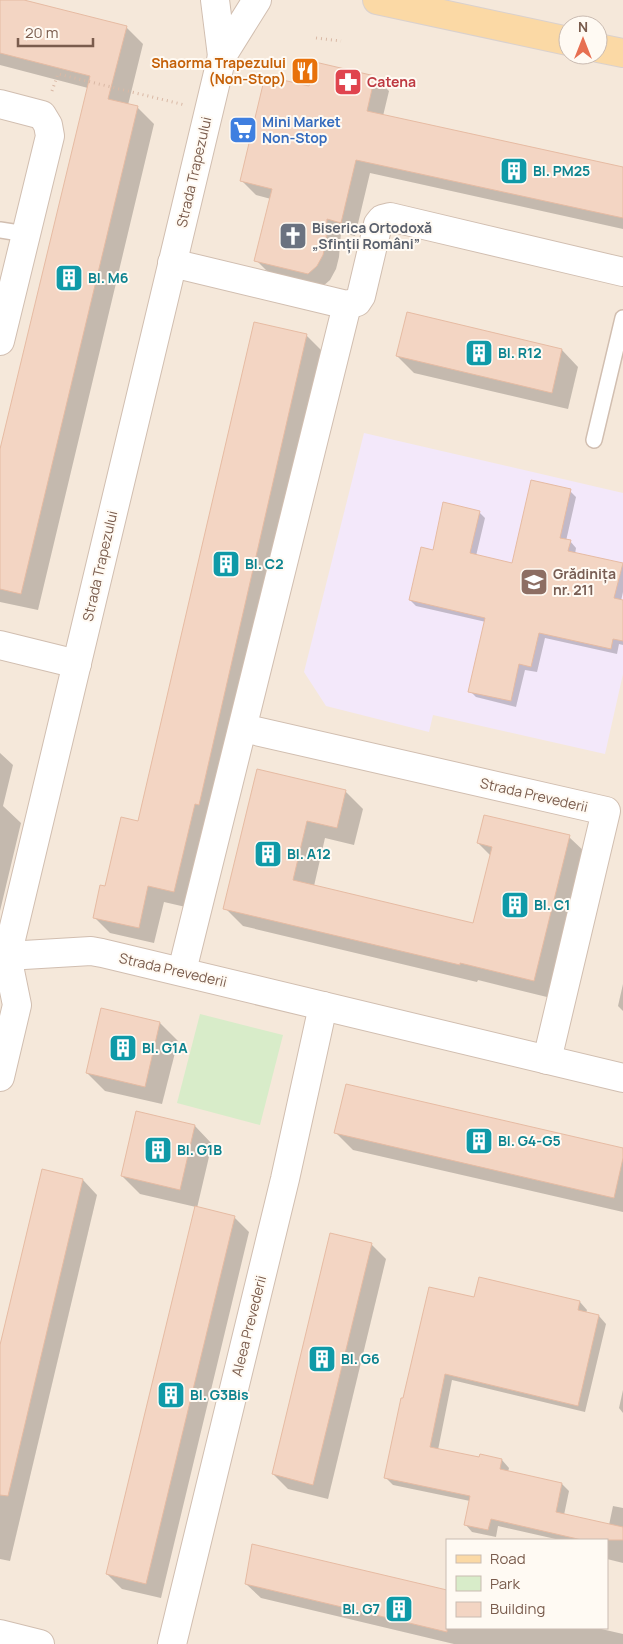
<svg xmlns="http://www.w3.org/2000/svg" width="623" height="1644" font-family="Manrope,sans-serif">
<style>
.residential{fill:#f5e8da;fill-rule:evenodd}
.education{fill:#f3e8fa}
.green{fill:#d8ecc9}
.shadow{fill:#0003}
.building{fill:#f3d5c3;stroke:#e6bba3}
.lines{fill:none;stroke-linecap:round;stroke-linejoin:round}
.service-casing{stroke:#d1beb0;stroke-width:18}
.minor-casing{stroke:#d1beb0;stroke-width:30}
.tertiary-casing{stroke:#d1beb0;stroke-width:30}
.primary-casing{stroke:#dad1cd;stroke-width:30}
.path{stroke:#d9b8a5;stroke-width:3;stroke-dasharray:1 4;stroke-linecap:butt}
.service{stroke:#fff;stroke-width:15}
.minor{stroke:#fff;stroke-width:28}
.tertiary{stroke:#fff;stroke-width:28}
.primary{stroke:#fbd9a5;stroke-width:28}
.labels{text-anchor:middle;stroke-width:4;stroke-linejoin:round;paint-order:stroke}
.food-label{font-size:14px;font-weight:bold;fill:#c56008;stroke:#fffaf3;text-anchor:end}
.health-label{font-size:14px;font-weight:bold;fill:#be3a42;stroke:#fffaf3;text-anchor:start}
.shop-label{font-size:14px;font-weight:bold;fill:#366cbe;stroke:#fffaf3;text-anchor:start}
.culture-label{font-size:14px;font-weight:bold;fill:#0d838f;stroke:#fffaf3;text-anchor:start}
.street-label{font-size:14px;fill:#7a5c4d;stroke:#fffaf3}
.worship-label{font-size:14px;font-weight:bold;fill:#5b616d;stroke:#fffaf3;text-anchor:start}
.education-label{font-size:14px;font-weight:bold;fill:#785e54;stroke:#fffaf3;text-anchor:start}
</style>
<rect width="100%" height="100%" fill="#fdf6ec"/>
<path class="residential" d="M0 0H623V1644H0ZM568 25H598V55H568ZM447 1540H607V1628H447Z"/>
<path class="education" d="M364 433 623 493V674L605 754 433 715 429 732 326 706 304 672Z"/>
<path class="green" d="M200 1014 283 1035 260 1125 177 1103Z"/>
<g class="shadow">
<path d="M0 0H19L126 27 143 44 128 105 137 107 154 124 38 610 0 602V455L88 88 0 65Z"/>
<path d="M316 63 375 77 389 91 383 116 623 168V229L370 173 355 236 341 233 339 257 336 269 330 280 322 287 270 274 256 260 271 199 256 195 242 181 310 88Z"/>
<path d="M306 335 322 351 190 908 164 902 154 943 110 933 94 917 139 823Z"/>
<path d="M562 350 578 367 568 409 414 373 397 356Z"/>
<path d="M570 491 576 497 566 541H570L576 548 575 554 623 565V592L621 601H623V645L619 644 617 654 545 638 537 672 525 670 516 707 476 697 470 691 486 622 416 606 410 600 433 551 479 512 485 518 476 556 513 564Z"/>
<path d="M0 753 13 765 3 806 21 823 0 911Z"/>
<path d="M258 770 345 791 363 809 354 845 325 838 314 886 474 924 491 856 478 843 569 837 587 854 551 998 478 980 477 982 243 926 225 908Z"/>
<path d="M623 984V1011L618 1006Z"/>
<path d="M102 1010 160 1023 178 1041 162 1104 105 1091 87 1073Z"/>
<path d="M195 1126 212 1144 197 1208 234 1217 249 1232 161 1598 122 1589 107 1574 196 1207 140 1194 122 1176Z"/>
<path d="M336 1133 623 1149V1212L353 1150Z"/>
<path d="M83 1180 97 1195 10 1561 0 1559V1351Z"/>
<path d="M371 1244 386 1259 328 1499 288 1489 273 1474Z"/>
<path d="M480 1279 580 1302 587 1310 586 1313 599 1316 606 1324 585 1412 452 1380 438 1450 480 1459 502 1460 509 1468 508 1472 562 1484 569 1491 564 1515 609 1525 613 1506 623 1508V1563L607 1559V1540H560L498 1526 496 1537 472 1532 465 1524 470 1501 393 1485 385 1477 404 1400 475 1299Z"/>
<path d="M623 1390V1413L619 1408Z"/>
<path d="M246 1584 447 1628H597L623 1634V1644H454L261 1598Z"/>
</g>
<g class="building">
<path d="M0 0H24L127 26 108 99 138 106 21 594 0 589V449L90 76 0 53Z"/>
<path d="M315 62 375 76 367 111 623 167V218L356 160 341 223 327 219 326 242 323 255 317 266 308 274 254 261 272 189 240 181 265 76 309 86Z"/>
<path d="M407 312 562 349 552 393 396 356Z"/>
<path d="M254 322 307 334 199 805 195 804 174 892 148 886 139 928 93 918 100 885 105 886 121 817 138 821Z"/>
<path d="M531 480 571 489 560 538 571 540 568 551 623 563 614 598 623 600V641L613 639 611 649 539 633 531 667 519 664 511 701 468 692 485 618 409 600 421 547 433 550 443 502 480 511 470 553 512 563Z"/>
<path d="M257 769 346 790 337 828 307 821 293 880 473 923 492 847 477 843 484 815 570 835 534 981 460 963V965L223 909Z"/>
<path d="M101 1008 160 1022 145 1087 86 1073Z"/>
<path d="M346 1084 623 1148V1158L614 1198 334 1133Z"/>
<path d="M136 1111 195 1125 180 1190 121 1176Z"/>
<path d="M42 1169 83 1179 8 1496 0 1495V1345Z"/>
<path d="M195 1206 235 1216 146 1584 106 1574Z"/>
<path d="M330 1233 372 1243 313 1485 272 1474Z"/>
<path d="M479 1277 580 1301 578 1310 599 1315 578 1406 445 1374 430 1447 479 1457 480 1454 502 1459 500 1469 562 1483 556 1512 623 1527V1540H582L491 1519 488 1530 464 1525 470 1496 384 1478 401 1398H403L429 1287 474 1297Z"/>
<path d="M252 1544 447 1590V1632L245 1584Z"/>
</g>
<g class="lines">
<defs>
<g id="service">
<path d="M0 230 26 234"/>
<path d="M594 440 623 318"/>
</g>
<g id="minor">
<path d="M0 104 42 115 48 125 50 136 0 341"/>
<path d="M172 263 347 305 357 302 361 296 378 224 382 219 390 217 623 272"/>
<path d="M0 645 77 664"/>
<path d="M243 728 606 811 547 1060"/>
<path d="M182 971 347 305"/>
<path d="M0 1077 17 1005 7 956"/>
<path d="M0 1634 40 1644"/>
<path d="M172 1644 285 1179 323 1006"/>
</g>
<g id="tertiary">
<path d="M215 0 222 56"/>
<path d="M0 954 7 956 91 951 102 953 623 1078"/>
<path d="M7 956 222 56 257 0"/>
</g>
<g id="primary">
<path d="M377 0 568 41"/>
<path d="M598 48 623 53"/>
</g>
</defs>
<use href="#service" class="service-casing"/>
<use href="#minor" class="minor-casing"/>
<use href="#tertiary" class="tertiary-casing"/>
<use href="#primary" class="primary-casing"/>
<g class="path">
<path d="M316 38 341 41"/>
<path d="M52 91 58 74 185 105"/>
</g>
<use href="#service" class="service"/>
<use href="#minor" class="minor"/>
<use href="#tertiary" class="tertiary"/>
<use href="#primary" class="primary"/>
</g>
<defs>
<symbol id="restaurant-square" viewBox="-11 -11 22 22"><rect x="-9" y="-9" width="18" height="18" rx="4" fill="#e8710a" stroke="#fffaf3"/><path d="M-5-6h1v4h1v-4h1v4h1v-4h1v5L-1.5 .5V6h-2V.5L-5-1ZM5-6V6H3V1.5H1.5Q1.5-4 5-6Z" fill="#fff"/></symbol>
<symbol id="pharmacy-square" viewBox="-11 -11 22 22"><rect x="-9" y="-9" width="18" height="18" rx="4" fill="#e0444e" stroke="#fffaf3"/><path d="M-2-6h4v4h4v4h-4v4h-4v-4h-4v-4h4Z" fill="#fff"/></symbol>
<symbol id="supermarket-square" viewBox="-11 -11 22 22"><rect x="-9" y="-9" width="18" height="18" rx="4" fill="#3f7fe0" stroke="#fffaf3"/><path d="M-6-5.5h2.5l.6 2H6L4.5 2H-2.5L-4.4-4H-6ZM-1.5 3.2a1.3 1.3 0 1 0 .1 0ZM3 3.2a1.3 1.3 0 1 0 .1 0Z" fill="#fff"/></symbol>
<symbol id="building-square" viewBox="-11 -11 22 22"><rect x="-9" y="-9" width="18" height="18" rx="4" fill="#0f9aa8" stroke="#fffaf3"/><path d="M-4-6H4V6H1V3H-1V6H-4ZM-2.5-4.3h1.7v1.8h-1.7ZM.8-4.3h1.7v1.8H.8ZM-2.5-1h1.7V.8h-1.7ZM.8-1h1.7V.8H.8Z" fill="#fff"/></symbol>
<symbol id="church-square" viewBox="-11 -11 22 22"><rect x="-9" y="-9" width="18" height="18" rx="4" fill="#6b7280" stroke="#fffaf3"/><path d="M-1.2-6h2.4v3.5h3.3v2.4h-3.3V6h-2.4V-.1h-3.3v-2.4h3.3Z" fill="#fff"/></symbol>
<symbol id="school-square" viewBox="-11 -11 22 22"><rect x="-9" y="-9" width="18" height="18" rx="4" fill="#8d6e63" stroke="#fffaf3"/><path d="M0-5L7-2L0 1L-7-2ZM-4 1L0 2.5L4 1V4Q0 6-4 4Z" fill="#fff"/></symbol>
</defs>
<g fill-rule="evenodd">
<use href="#restaurant-square" x="289" y="55" width="32" height="32"/>
<use href="#pharmacy-square" x="332" y="66" width="32" height="32"/>
<use href="#supermarket-square" x="227" y="114" width="32" height="32"/>
<use href="#building-square" x="498" y="155" width="32" height="32"/>
<use href="#church-square" x="277" y="220" width="32" height="32"/>
<use href="#building-square" x="53" y="262" width="32" height="32"/>
<use href="#building-square" x="463" y="337" width="32" height="32"/>
<use href="#building-square" x="210" y="548" width="32" height="32"/>
<use href="#school-square" x="518" y="566" width="32" height="32"/>
<use href="#building-square" x="252" y="838" width="32" height="32"/>
<use href="#building-square" x="499" y="889" width="32" height="32"/>
<use href="#building-square" x="107" y="1032" width="32" height="32"/>
<use href="#building-square" x="463" y="1125" width="32" height="32"/>
<use href="#building-square" x="142" y="1134" width="32" height="32"/>
<use href="#building-square" x="306" y="1343" width="32" height="32"/>
<use href="#building-square" x="155" y="1379" width="32" height="32"/>
<use href="#building-square" x="383" y="1593" width="32" height="32"/>
</g>
<g class="labels">
<g class="food-label">
<text x="286" y="68">Shaorma Trapezului<tspan x="286" dy="16">(Non-Stop)</tspan></text>
</g>
<g class="health-label">
<text x="367" y="87">Catena</text>
</g>
<g class="shop-label">
<text x="262" y="127">Mini Market<tspan x="262" dy="16">Non-Stop</tspan></text>
</g>
<g class="culture-label">
<text x="533" y="176">Bl. PM25</text>
<text x="88" y="283">Bl. M6</text>
<text x="498" y="358">Bl. R12</text>
<text x="245" y="569">Bl. C2</text>
<text x="287" y="859">Bl. A12</text>
<text x="534" y="910">Bl. C1</text>
<text x="142" y="1053">Bl. G1A</text>
<text x="498" y="1146">Bl. G4-G5</text>
<text x="177" y="1155">Bl. G1B</text>
<text x="341" y="1364">Bl. G6</text>
<text x="190" y="1400">Bl. G3Bis</text>
<text x="380" y="1614" text-anchor="end">Bl. G7</text>
</g>
<g class="street-label">
<text transform="translate(194 172) rotate(-77)" y="5">Strada Trapezului</text>
<text transform="translate(100 566) rotate(-77)" y="5">Strada Trapezului</text>
<text transform="translate(534 795) rotate(13)" y="5">Strada Prevederii</text>
<text transform="translate(173 970) rotate(13)" y="5">Strada Prevederii</text>
<text transform="translate(249 1326) rotate(-76)" y="5">Aleea Prevederii</text>
</g>
<g class="worship-label">
<text x="312" y="233">Biserica Ortodoxă<tspan x="312" dy="16">„Sfinții Români”</tspan></text>
</g>
<g class="education-label">
<text x="553" y="579">Grădinița<tspan x="553" dy="16">nr. 211</tspan></text>
</g>
</g>
<rect x="446" y="1539" width="162" height="90" fill="#fffaf3" stroke="#cabbb1"/>
<rect x="456" y="1555" width="25" height="8" fill="#fbd9a5" stroke="#cabbb1"/>
<text x="490" y="1564" font-size="15" fill="#7a5c4d">Road</text>
<rect x="456" y="1576" width="25" height="15" fill="#d8ecc9" stroke="#cabbb1"/>
<text x="490" y="1589" font-size="15" fill="#7a5c4d">Park</text>
<rect x="456" y="1602" width="25" height="15" fill="#f3d5c3" stroke="#cabbb1"/>
<text x="490" y="1614" font-size="15" fill="#7a5c4d">Building</text>
<g transform="translate(583 40)"><circle r="24" fill="#fffaf3" stroke="#cabbb1"/>
<path d="M0-4L9 19L0 12L-9 19Z" fill="#e76f51"/>
<text y="-8" font-size="14" font-weight="bold" text-anchor="middle" fill="#7a5c4d">N</text>
</g>
<path d="M18 38v8h75v-8" fill="none" stroke="#7a5c4d" stroke-width="2.5"/>
<text x="25" y="38" font-size="15" fill="#7a5c4d" stroke="#fffaf3" stroke-width="4" paint-order="stroke">20 m</text>
</svg>
